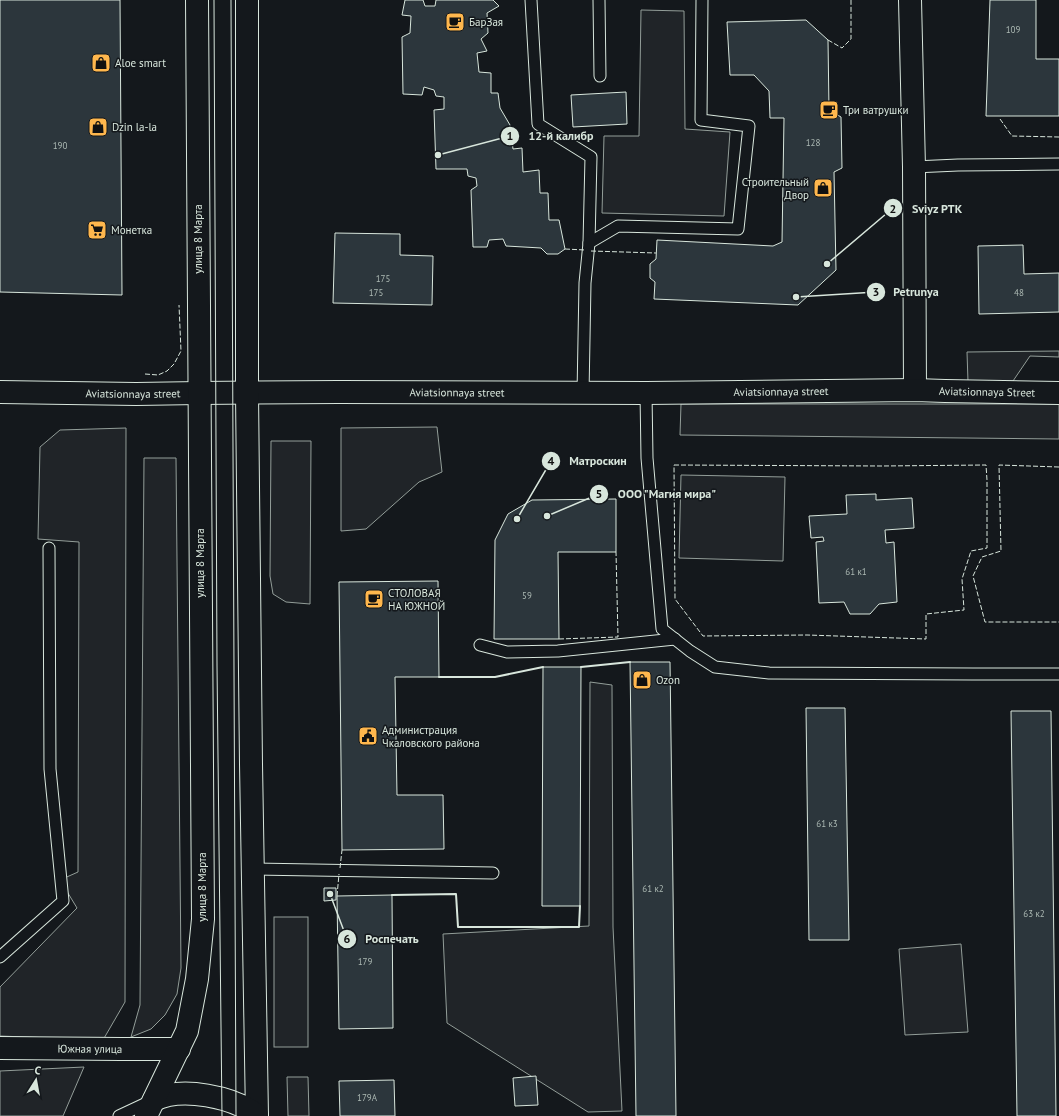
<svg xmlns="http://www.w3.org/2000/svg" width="1059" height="1116" font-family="'PT Sans',sans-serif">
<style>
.green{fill:#202428;stroke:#939e99}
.building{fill:#2c363c;stroke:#d8e6dc}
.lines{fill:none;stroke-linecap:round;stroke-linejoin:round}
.service-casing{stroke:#d8e6dc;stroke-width:13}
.minor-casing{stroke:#d8e6dc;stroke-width:24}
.tertiary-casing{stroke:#d8e6dc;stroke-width:24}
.secondary-casing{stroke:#d8e6dc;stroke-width:24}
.service{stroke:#14181c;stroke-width:11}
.minor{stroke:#14181c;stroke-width:22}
.tertiary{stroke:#14181c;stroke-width:22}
.secondary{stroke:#14181c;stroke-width:22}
.tram{stroke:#d8e6dc;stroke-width:1}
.fence{stroke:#d8e6dc;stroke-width:1;stroke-dasharray:5 2;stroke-linecap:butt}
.wall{stroke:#d8e6dc;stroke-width:2}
.labels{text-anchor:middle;stroke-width:3;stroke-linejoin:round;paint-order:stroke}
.number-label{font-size:9px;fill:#adbab4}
.poi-label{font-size:11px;fill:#d8e6dc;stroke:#14181c;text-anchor:start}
.street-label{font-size:11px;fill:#d8e6dc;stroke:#14181c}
.leader{fill:none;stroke:#d8e6dc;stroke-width:1.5}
.callout-dot{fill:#d8e6dc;stroke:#14181c;stroke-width:1.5}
.mark-label{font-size:12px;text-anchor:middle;font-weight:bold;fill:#111}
.callout-label{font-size:12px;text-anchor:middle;font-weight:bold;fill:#d8e6dc;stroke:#14181c;stroke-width:3;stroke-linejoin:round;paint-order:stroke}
</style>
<rect width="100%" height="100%" fill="#14181c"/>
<g class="green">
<path d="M641 10 684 11 685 129 730 132 724 216 602 213 604 136H639Z"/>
<path d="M1059 351V357L1030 356 1013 381 968 382 967 352Z"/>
<path d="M681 404H1059V439L680 435Z"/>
<path d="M437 427 442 472 419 482 366 529 341 531V428Z"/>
<path d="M126 428 125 1002 103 1040 0 1036V987L77 908 60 880 78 872 79 542 38 539 40 447 60 430Z"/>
<path d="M271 441H311L310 604 286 602 273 594 270 576Z"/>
<path d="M144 458H176L181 968 177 994 165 1015 151 1029 131 1037 140 1005Z"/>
<path d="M681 475 785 477 783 561 679 558Z"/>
<path d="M590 682 612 685 613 927 622 1111 588 1112 447 1023 443 934 589 926Z"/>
<rect x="274" y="917" width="34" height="130"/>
<path d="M961 944 968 1032 905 1035 899 949Z"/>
<path d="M84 1067 63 1116H0V1071Z"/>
<path d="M287 1077H308L309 1116H288Z"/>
</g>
<g class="building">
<path d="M0 0H120L122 295 0 292Z"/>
<path d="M405 0H423L425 6H435L436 0H493L499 6 487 13 488 33 481 39 487 51 477 53 479 72 491 73V93H498L500 108 510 125 513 149 522 148 523 172 539 170 540 193H548L549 220H559L565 249 558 254H547L541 248 506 246 503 239 489 240 487 247H473L471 190 477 186 476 178 468 176 467 169H436L434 110 444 109V97L436 96 434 90 424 87 422 95 403 94 402 37 410 33 411 16 402 15Z"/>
<path d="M990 0H1036V59H1059V116H986Z"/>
<path d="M806 20 828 40 829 110 841 117 842 168 834 172 836 270 798 305 654 299 655 282 650 278V264L656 259 657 240 773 246 782 242 784 118H770L769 91 754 75H730L727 22Z"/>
<path d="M626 92 627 124 573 127 571 95Z"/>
<path d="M335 233 400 234V255L433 256 432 305 333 303Z"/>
<path d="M1023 245 1024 274 1059 273V312L979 314 978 246Z"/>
<path d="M876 494V500L912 498 914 528 885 530 886 543 894 542 897 602 879 604 870 614H850L844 602 819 603 816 542 824 541 823 537 811 538 809 516 847 514 846 495Z"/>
<path d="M616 499V552H558L559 639H494L495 540 508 514 532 500Z"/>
<path d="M438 581 439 677H395L397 795H443L444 849 342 850 339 582Z"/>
<path d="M630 662H670L676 1116H636Z"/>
<path d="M543 667H581L580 906H542Z"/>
<path d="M806 708H845L849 940H809Z"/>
<path d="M1011 711H1051L1056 1116H1017Z"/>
<path d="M324 888H336V900L324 901Z"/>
<path d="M392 895 393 1028 339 1029 337 896Z"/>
<path d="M536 1076 538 1105 515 1106 513 1078Z"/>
<path d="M394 1080 395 1116H340L339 1081Z"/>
</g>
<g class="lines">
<defs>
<g id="service">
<path d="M531 0 538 124 591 157 589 243 585 283 583 394"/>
<path d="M599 0 600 76"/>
<path d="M914 167 958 165 1059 164"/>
<path d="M589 243 618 226 738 229 749 126 701 120 702 0"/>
<path d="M646 393 647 458 662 629 690 651 715 667 769 673 973 674H1059"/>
<path d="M480 645 507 652 558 651 675 639"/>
<path d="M253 869 493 873"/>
<path d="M0 957 63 901 50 769 49 548"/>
<path d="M119 1116 151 1101"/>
</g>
<g id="minor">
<path id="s1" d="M0 392 136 394 199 393"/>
<path id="s2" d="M0 1048 121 1049H179"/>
</g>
<g id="tertiary">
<path d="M910 0 914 167 915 390"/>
<path id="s3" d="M199 393 339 392 646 393 915 390 945 391 1059 393"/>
</g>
<g id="secondary">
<path d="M247 0V393L251 764 257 1116"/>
<path d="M154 1100C182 1086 233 1097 257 1115"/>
<path d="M146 1116 187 1031 197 979 203 919 197 0"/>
</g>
</defs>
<use href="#service" class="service-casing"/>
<use href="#minor" class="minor-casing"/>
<use href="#tertiary" class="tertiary-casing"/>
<use href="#secondary" class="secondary-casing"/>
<use href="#service" class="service"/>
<use href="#minor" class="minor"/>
<use href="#tertiary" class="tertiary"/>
<use href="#secondary" class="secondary"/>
<g class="tram">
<path d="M214 0 217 665 222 1116"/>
<path d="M231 0 236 1116"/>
</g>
<g class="fence">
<path d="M828 40 842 48 851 39V0"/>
<path d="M1000 119 1012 136 1059 137"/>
<path d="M565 249 585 250"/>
<path d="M591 251 656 253"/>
<path d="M145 374 158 375 167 371 174 364 181 351 179 305"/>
<path d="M674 465 882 466 986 465 987 480V548L971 551 962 579 964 610 926 614V639L807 635 703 636 675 599Z"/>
<path d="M1059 467 999 465 1001 551 982 557 973 576 985 622H1059"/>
<path d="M559 639 618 637 616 552"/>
<path d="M340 868 342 850"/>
<path d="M337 896 339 874"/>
</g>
<g class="wall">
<path d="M581 667 630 662"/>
<path d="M439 677H495L543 667"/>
<path d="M392 895 456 894 458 927H579L580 906"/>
</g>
</g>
<defs>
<symbol id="cafe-square" viewBox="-11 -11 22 22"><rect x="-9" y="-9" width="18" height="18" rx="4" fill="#ffb74d" stroke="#14181c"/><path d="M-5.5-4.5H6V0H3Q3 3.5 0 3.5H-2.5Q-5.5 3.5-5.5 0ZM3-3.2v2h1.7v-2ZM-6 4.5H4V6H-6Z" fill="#111"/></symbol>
<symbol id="shop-square" viewBox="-11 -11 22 22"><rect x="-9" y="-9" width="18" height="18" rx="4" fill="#ffb74d" stroke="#14181c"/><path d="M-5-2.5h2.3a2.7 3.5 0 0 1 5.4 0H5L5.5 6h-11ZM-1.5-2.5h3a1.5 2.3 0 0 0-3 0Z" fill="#111"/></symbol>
<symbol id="supermarket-square" viewBox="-11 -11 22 22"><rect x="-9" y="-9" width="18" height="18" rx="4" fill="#ffb74d" stroke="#14181c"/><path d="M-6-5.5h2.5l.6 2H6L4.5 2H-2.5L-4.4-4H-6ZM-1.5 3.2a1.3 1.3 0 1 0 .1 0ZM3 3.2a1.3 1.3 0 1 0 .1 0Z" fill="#111"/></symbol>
<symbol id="civic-square" viewBox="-11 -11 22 22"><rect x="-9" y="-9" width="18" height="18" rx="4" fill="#ffb74d" stroke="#14181c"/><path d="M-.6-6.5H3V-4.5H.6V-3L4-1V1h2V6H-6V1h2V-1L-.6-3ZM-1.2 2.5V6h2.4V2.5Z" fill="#111"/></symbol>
</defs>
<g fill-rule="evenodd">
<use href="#cafe-square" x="444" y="11" width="22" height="22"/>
<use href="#shop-square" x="90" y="52" width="22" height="22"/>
<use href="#cafe-square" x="818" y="99" width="22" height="22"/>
<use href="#shop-square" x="87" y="116" width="22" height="22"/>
<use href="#shop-square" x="812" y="177" width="22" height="22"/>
<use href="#supermarket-square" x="86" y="219" width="22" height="22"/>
<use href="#cafe-square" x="363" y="588" width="22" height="22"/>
<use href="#shop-square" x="631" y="669" width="22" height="22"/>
<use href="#civic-square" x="357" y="725" width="22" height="22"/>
</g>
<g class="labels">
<g class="number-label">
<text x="1013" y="33">109</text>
<text x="813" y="146">128</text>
<text x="60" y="149">190</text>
<text x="383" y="282">175</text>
<text x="376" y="296">175</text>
<text x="1019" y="296">48</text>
<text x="856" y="575">61 к1</text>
<text x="527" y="599">59</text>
<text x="827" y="827">61 к3</text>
<text x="653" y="892">61 к2</text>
<text x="1034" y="917">63 к2</text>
<text x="365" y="965">179</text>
<text x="367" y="1101">179А</text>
</g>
<g class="poi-label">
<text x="469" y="26">БарЗая</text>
<text x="115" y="67">Aloe smart</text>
<text x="843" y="114">Три ватрушки</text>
<text x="112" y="131">Dzin la-la</text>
<text x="809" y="186" text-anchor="end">Строительный<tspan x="809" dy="13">Двор</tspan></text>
<text x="111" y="234">Монетка</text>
<text x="388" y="597">СТОЛОВАЯ<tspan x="388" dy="13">НА ЮЖНОЙ</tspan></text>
<text x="656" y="684">Ozon</text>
<text x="382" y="734">Администрация<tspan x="382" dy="13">Чкаловского района</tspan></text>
</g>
<g class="street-label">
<text transform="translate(198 239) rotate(-90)" y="4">улица 8 Марта</text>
<text dy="4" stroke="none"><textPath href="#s3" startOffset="582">Aviatsionnaya street</textPath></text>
<text dy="4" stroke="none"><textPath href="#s3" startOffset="788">Aviatsionnaya Street</textPath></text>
<text dy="4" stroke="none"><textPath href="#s1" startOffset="133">Aviatsionnaya street</textPath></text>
<text dy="4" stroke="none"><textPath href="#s3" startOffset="258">Aviatsionnaya street</textPath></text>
<text transform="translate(200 563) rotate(-90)" y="4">улица 8 Марта</text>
<text transform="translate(202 887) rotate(-90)" y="4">улица 8 Марта</text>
<text dy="4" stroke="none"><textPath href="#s2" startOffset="90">Южная улица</textPath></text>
</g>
</g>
<path class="leader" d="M438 155L510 136M827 264L893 208M796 297L876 292M517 519L551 461M547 516L599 494M330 894L347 939"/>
<g class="callout-dot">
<circle cx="438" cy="155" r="4"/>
<circle cx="827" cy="264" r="4"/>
<circle cx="796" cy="297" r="4"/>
<circle cx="517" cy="519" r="4"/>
<circle cx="547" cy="516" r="4"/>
<circle cx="330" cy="894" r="4"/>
<circle cx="510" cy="136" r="10"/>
<circle cx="893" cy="208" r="10"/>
<circle cx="876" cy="292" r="10"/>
<circle cx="551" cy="461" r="10"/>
<circle cx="599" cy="494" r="10"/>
<circle cx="347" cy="939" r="10"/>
</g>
<g class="mark-label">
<text x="510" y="140">1</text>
<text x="893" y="213">2</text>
<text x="876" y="296">3</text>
<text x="551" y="465">4</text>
<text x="599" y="498">5</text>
<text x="347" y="943">6</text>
</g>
<g class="callout-label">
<text x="561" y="140">12-й калибр</text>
<text x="937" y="213">Sviyz PTK</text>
<text x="916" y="296">Petrunya</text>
<text x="598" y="465">Матроскин</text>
<text x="667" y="498">ООО "Магия мира"</text>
<text x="392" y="943">Роспечать</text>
</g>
<g transform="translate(36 1080) rotate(11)" stroke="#14181c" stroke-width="3" paint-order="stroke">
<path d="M0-3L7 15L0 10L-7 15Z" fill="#d8e6dc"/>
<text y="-6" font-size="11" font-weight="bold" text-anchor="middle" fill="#d8e6dc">С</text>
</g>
</svg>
